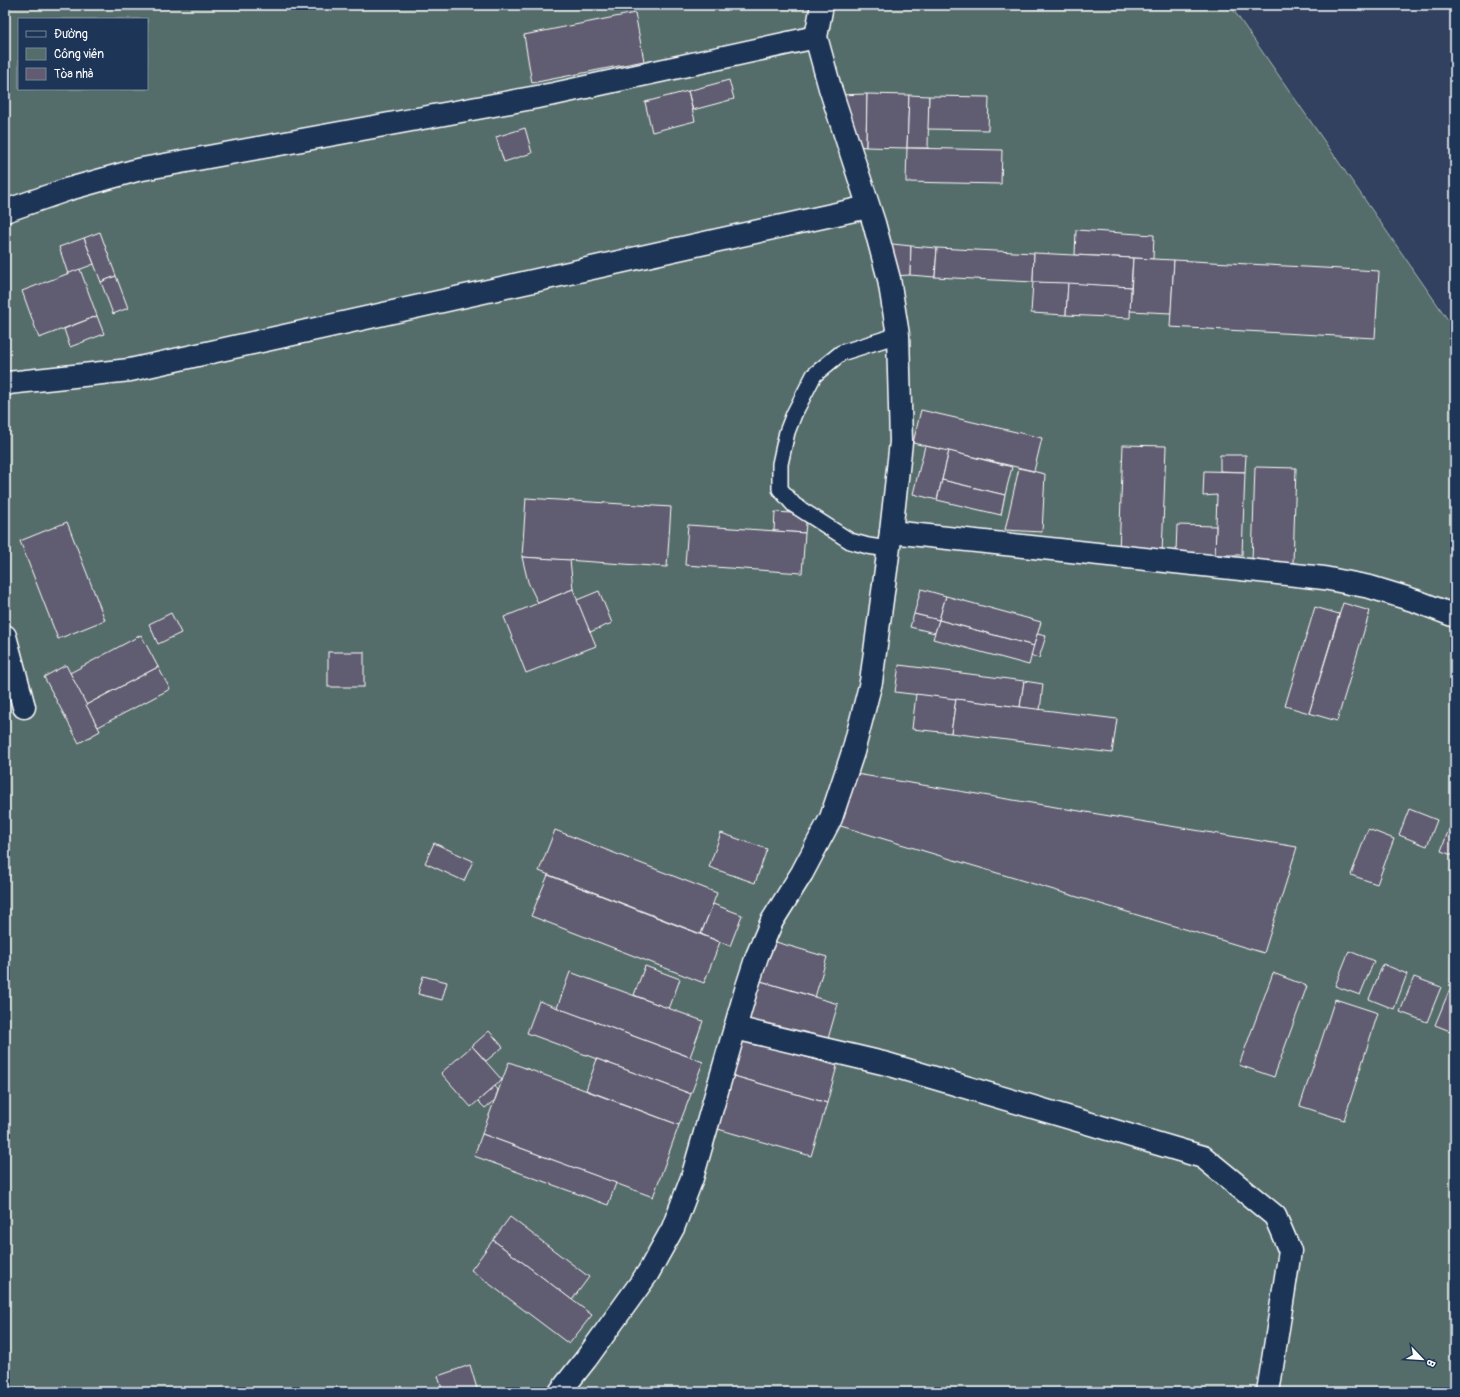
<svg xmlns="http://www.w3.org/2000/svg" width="1460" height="1397" font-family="Pangolin,sans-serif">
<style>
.green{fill:#546d6a;stroke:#aab6b4;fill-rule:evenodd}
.building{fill:#615c71;stroke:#fff}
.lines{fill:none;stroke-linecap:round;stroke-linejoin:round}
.service-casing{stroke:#fff;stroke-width:18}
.minor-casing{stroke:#fff;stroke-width:25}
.service{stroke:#1d3557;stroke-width:15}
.minor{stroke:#1d3557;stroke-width:22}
</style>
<rect width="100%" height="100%" fill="#31415f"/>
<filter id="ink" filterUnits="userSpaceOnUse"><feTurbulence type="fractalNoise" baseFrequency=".025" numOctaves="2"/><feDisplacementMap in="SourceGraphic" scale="8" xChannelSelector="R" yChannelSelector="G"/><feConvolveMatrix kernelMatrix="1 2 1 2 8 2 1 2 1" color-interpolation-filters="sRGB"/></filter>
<g filter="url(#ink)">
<path class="green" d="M5 5H1230L1455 330V1392H5ZM19 19H147V89H19Z"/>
<g class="building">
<path d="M635 13 644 61 532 83 524 35Z"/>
<path d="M729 80 734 99 693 110 688 91Z"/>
<path d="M688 91 695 121 652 132 645 102Z"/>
<path d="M867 94 866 147 852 145 837 95Z"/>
<path d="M867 94 909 95 907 148 866 147Z"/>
<path d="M909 95 929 96 928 148H907Z"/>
<path d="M929 96 989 97 988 130 928 129Z"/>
<path d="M525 128 532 153 504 162 496 137Z"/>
<path d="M907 148 1002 150 1001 184 906 182Z"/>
<path d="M1076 230 1154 235 1153 259 1075 255Z"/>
<path d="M100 232 116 276 101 282 84 238Z"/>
<path d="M84 238 94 264 68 274 59 247Z"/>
<path d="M883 243 911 246 910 275 893 276Z"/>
<path d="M911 246 937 248 935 277 910 275Z"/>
<path d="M937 248 1034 253 1033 282 935 277Z"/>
<path d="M1034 253 1133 258 1131 287 1033 282Z"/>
<path d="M1133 258 1174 260 1171 313 1130 311Z"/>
<path d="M1174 260 1379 271 1375 338 1170 327Z"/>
<path d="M80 269 97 316 39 338 22 291Z"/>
<path d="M116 276 128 308 113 314 101 282Z"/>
<path d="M1033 282 1068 283 1066 315 1031 313Z"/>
<path d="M1068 283 1131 287 1130 318 1066 315Z"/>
<path d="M97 316 104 334 70 347 64 329Z"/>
<path d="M921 410 1042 438 1034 471 913 443Z"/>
<path d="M1123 445 1166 446 1162 554 1119 553Z"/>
<path d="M925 446 949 451 937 500 913 494Z"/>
<path d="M949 451 1012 467 1005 495 942 480Z"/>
<path d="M1220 455H1246L1245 472 1220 471Z"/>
<path d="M1255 467 1296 468 1293 563 1252 562Z"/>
<path d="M1019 468 1045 474 1042 532 1005 530Z"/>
<path d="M1204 471 1245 472 1242 555H1215L1217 495 1203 496Z"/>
<path d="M942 480 1005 495 1001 515 937 500Z"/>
<path d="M526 498 671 507 667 567 522 557Z"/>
<path d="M775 512 807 514 805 533 774 531Z"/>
<path d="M67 522 105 620 58 639 20 541Z"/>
<path d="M688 525 805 533 802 573 685 565Z"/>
<path d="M1177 525 1216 526 1215 555 1176 553Z"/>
<path d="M522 557 570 560 573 589 538 603 528 582Z"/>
<path d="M573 589 596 646 526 673 504 617Z"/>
<path d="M921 589 946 596 939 620 914 614Z"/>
<path d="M599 591 612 623 590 632 577 600Z"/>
<path d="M946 596 1041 622 1034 646 939 620Z"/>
<path d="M1343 603 1370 611 1337 721 1309 713Z"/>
<path d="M1315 607 1339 614 1309 713 1285 706Z"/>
<path d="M171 613 181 633 158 644 149 624Z"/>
<path d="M914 614 939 620 935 633 910 627Z"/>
<path d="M939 620 1034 646 1029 665 933 639Z"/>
<path d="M1037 634 1046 636 1039 658 1031 656Z"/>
<path d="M141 635 158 667 86 705 70 673Z"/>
<rect x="328" y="652" width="36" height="35"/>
<path d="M66 665 100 731 79 743 44 677Z"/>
<path d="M899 665 1024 681 1020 707 895 692Z"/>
<path d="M158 667 170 689 98 727 86 705Z"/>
<path d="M1024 681 1043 684 1040 710 1020 707Z"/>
<path d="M916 694 956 699 951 733 912 729Z"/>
<path d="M956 699 1117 719 1112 753 951 733Z"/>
<path d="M850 773 1297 847 1264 953 834 824Z"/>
<path d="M1409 809 1437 820 1427 846 1399 835Z"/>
<path d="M1368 829 1394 839 1377 884 1351 875Z"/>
<path d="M1449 829 1455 831V856L1441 851Z"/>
<path d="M555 830 717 893 701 934 539 871Z"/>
<path d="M721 833 767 849 755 883 709 867Z"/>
<path d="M434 843 473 861 464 881 425 863Z"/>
<path d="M548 875 720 942 704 983 531 916Z"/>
<path d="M713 904 742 915 730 946 701 934Z"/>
<path d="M769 940 827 957 815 997 757 980Z"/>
<path d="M1349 951 1374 961 1360 995 1335 986Z"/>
<path d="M1383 964 1407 974 1394 1009 1369 999Z"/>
<path d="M645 966 680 979 669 1009 634 995Z"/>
<path d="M570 972 703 1021 690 1057 557 1008Z"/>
<path d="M1273 973 1307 986 1274 1077 1239 1065Z"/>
<path d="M423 976 447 982 442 1000 418 994Z"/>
<path d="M1414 977 1441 987 1427 1022 1400 1012Z"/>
<path d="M757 980 838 1004 827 1042 746 1019Z"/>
<path d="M1449 991 1455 993V1033L1435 1025Z"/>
<path d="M1335 999 1378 1013 1344 1120 1300 1106Z"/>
<path d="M539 1001 703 1062 691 1094 527 1033Z"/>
<path d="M489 1031 503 1047 486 1061 472 1046Z"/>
<path d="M738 1037 837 1066 827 1103 727 1074Z"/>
<path d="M472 1046 502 1080 471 1107 441 1073Z"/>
<path d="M597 1059 691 1094 679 1125 586 1090Z"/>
<path d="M509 1062 679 1125 653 1197 482 1134Z"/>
<path d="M727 1074 827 1103 811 1156 711 1127Z"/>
<path d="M495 1086 498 1090 495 1100 485 1108 478 1101Z"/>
<path d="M482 1134 616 1183 608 1205 474 1156Z"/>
<path d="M510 1217 589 1277 572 1300 493 1240Z"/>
<path d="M493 1240 592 1315 569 1344 471 1270Z"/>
<path d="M470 1365 478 1392H443L438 1376Z"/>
</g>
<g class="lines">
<defs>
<path id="service" d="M888 549 868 546 850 541 794 505 780 489V464L787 432 794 414 814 375 841 353 898 335"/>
<g id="minor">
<path d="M5 211 69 189 137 170 554 94 816 37"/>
<path d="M5 385 8 383 130 370 868 207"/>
<path d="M891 532 1324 578 1370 587 1416 601 1455 616"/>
<path d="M5 636 24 707"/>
<path d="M735 1028 887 1064 1203 1157 1275 1216 1290 1251 1268 1392"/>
<path d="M560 1392 586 1359 648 1273 673 1228 692 1178 746 990 757 956 772 921 802 873 831 818 853 752 871 682 891 532 901 442 898 335 889 279 874 223 830 88 816 37 822 5"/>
</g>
</defs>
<use href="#service" class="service-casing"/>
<use href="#minor" class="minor-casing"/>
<use href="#service" class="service"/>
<use href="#minor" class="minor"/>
</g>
</g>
<rect width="1460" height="1397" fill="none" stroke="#1d3557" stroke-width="20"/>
<rect x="10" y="10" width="1440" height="1377" fill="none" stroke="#fff" stroke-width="1.5" filter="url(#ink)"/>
<rect x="18" y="18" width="130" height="72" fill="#1d3557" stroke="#77869a"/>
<rect x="26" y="31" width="20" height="6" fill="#1d3557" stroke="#77869a"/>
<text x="54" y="38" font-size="12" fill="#ffffff">Đường</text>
<rect x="26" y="48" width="20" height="12" fill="#546d6a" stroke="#77869a"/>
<text x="54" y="58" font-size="12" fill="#ffffff">Công viên</text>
<rect x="26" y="68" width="20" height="12" fill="#615c71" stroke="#77869a"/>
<text x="54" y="78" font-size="12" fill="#ffffff">Tòa nhà</text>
<g transform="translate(1422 1359) rotate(115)" stroke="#1d3557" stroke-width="3" paint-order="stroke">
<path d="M0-3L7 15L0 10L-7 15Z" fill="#ffffff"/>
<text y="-6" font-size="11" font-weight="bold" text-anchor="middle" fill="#ffffff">B</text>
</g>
</svg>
